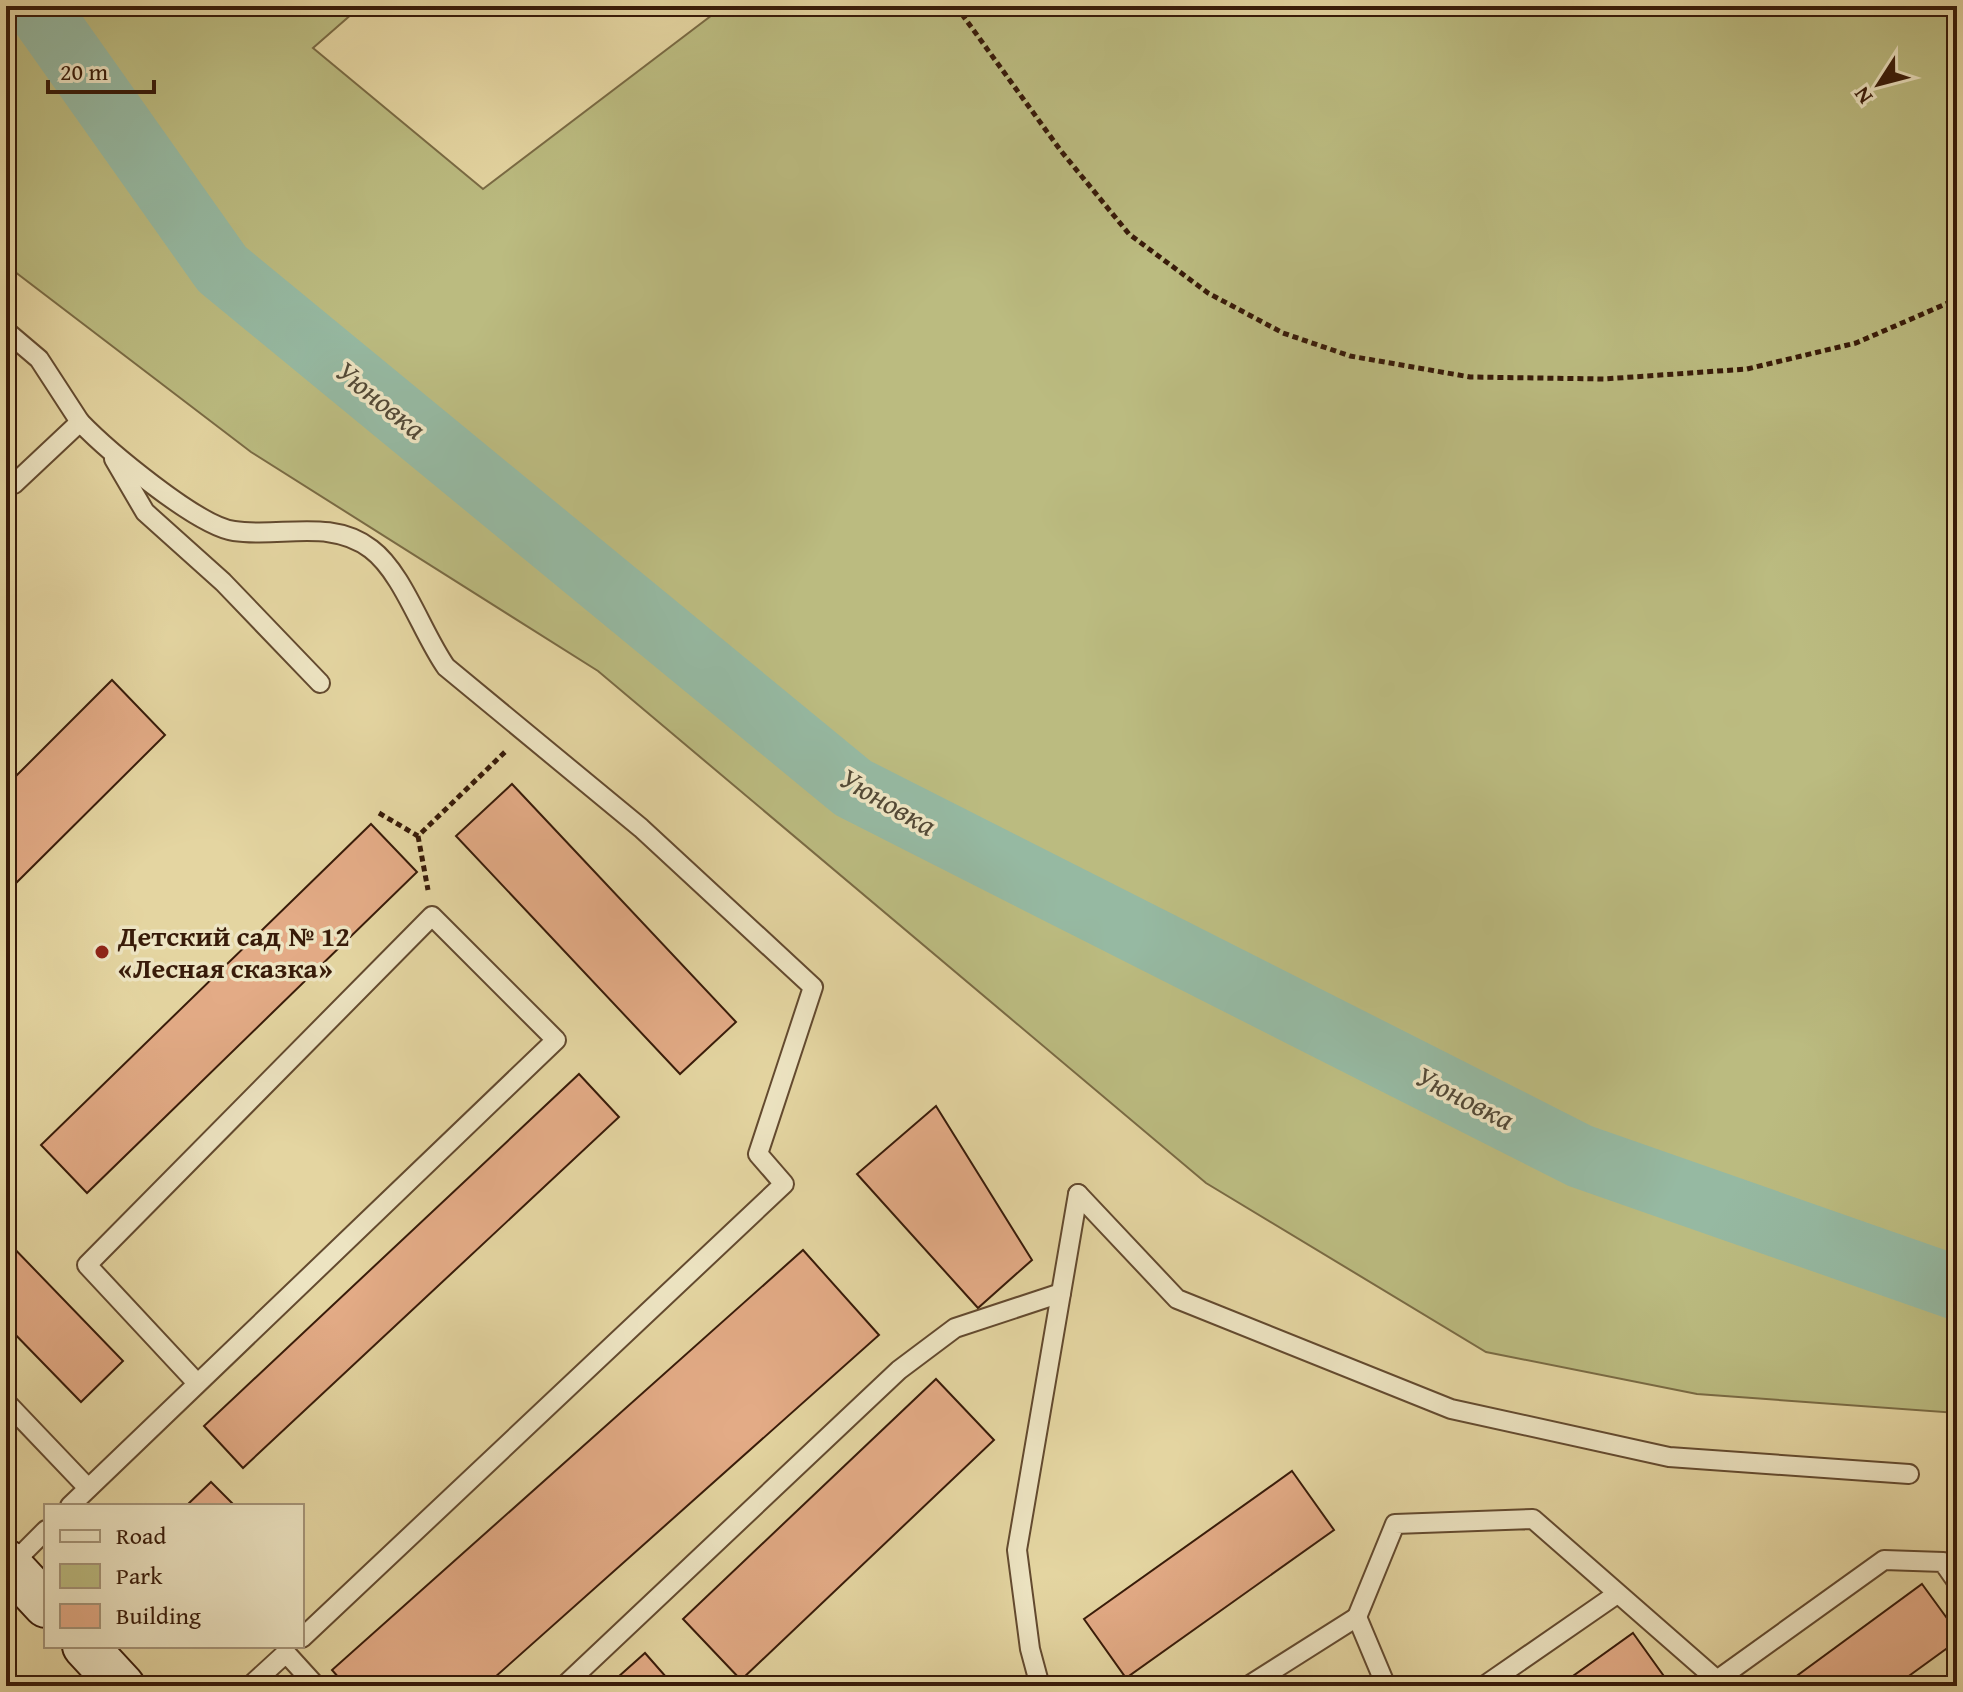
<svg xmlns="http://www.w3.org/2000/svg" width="1963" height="1692" font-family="'Gentium Book Plus',serif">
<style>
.green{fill:#bbbb80;stroke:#7a6b44;stroke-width:2}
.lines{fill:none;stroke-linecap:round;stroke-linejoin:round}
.river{stroke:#96b9a2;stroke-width:64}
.building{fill:#e3ab86;stroke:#381b09;stroke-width:2}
.lane-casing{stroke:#634a2f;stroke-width:22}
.secondary-casing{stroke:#381b09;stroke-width:48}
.path{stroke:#381b09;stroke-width:5;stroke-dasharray:6 4;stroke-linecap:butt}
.lane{stroke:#ede4c2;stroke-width:18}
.secondary{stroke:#ede4c2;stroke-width:44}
.poi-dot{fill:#8f2418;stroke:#ede4c2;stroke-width:3}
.labels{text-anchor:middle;stroke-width:7;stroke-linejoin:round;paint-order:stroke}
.poi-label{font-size:28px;font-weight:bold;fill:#381b09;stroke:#ede4c2;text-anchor:start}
.water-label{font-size:30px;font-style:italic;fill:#544a37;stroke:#ede4c2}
</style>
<rect width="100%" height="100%" fill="#e4d5a1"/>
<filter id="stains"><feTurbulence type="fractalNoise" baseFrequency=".0025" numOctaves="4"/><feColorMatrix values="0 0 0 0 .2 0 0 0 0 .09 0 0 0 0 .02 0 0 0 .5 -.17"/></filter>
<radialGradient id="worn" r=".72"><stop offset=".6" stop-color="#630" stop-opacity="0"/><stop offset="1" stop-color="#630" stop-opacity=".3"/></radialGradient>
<path class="green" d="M6 6H361L313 48 483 189 724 6H1957V1413L1697 1394 1486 1352 1206 1183 598 671 251 452 6 265Z"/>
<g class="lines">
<path class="river" d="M36 6 222 269 853 788 1580 1156 1957 1288"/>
</g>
<g class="building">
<path d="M112 680 165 735 6 893V786Z"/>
<path d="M512 784 736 1022 680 1074 456 836Z"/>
<path d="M371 824 417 872 87 1193 41 1145Z"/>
<path d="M579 1074 619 1117 243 1468 204 1426Z"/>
<path d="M936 1106 1032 1260 978 1308 857 1174Z"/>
<path d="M6 1240 123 1361 81 1402 6 1325Z"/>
<path d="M803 1250 879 1335 485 1686H346L332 1670Z"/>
<path d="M936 1379 994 1440 741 1680 683 1619Z"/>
<path d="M1292 1471 1334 1530 1126 1678 1084 1619Z"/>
<path d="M211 1482 235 1506H186Z"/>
<path d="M1922 1584 1957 1632V1641L1895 1686H1783Z"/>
<path d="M1633 1633 1671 1686H1559Z"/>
<path d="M645 1653 674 1686H608Z"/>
</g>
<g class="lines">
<defs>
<g id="lane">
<path d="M6 331 39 359 80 422"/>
<path d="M114 459 145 512 223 582 320 683"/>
<path d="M6 475 14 484 80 422C107 450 197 526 234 531 280 538 331 518 371 549 403 573 422 633 446 667L641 828 813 987 758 1154 784 1184 302 1638"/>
<path d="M1078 1194 1177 1299 1451 1409 1669 1457 1909 1474"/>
<path d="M6 1402 88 1488"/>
<path d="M70 1506 556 1040 432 916 87 1265 197 1383"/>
<path d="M10 1566 46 1530"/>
<path d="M1357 1617 1395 1524 1533 1519 1717 1680 1884 1560 1943 1562 1957 1582"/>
<path d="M250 1686 286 1653 316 1686"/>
<path d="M564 1686 899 1370 955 1328 1061 1293"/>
<path d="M1040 1686 1030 1649 1017 1550 1078 1194"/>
<path d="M1248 1686 1357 1617 1386 1686"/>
<path d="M1484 1686 1617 1594"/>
</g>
<g id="secondary">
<path d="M6 1562 46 1605"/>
<path d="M85 1646 122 1686"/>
</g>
</defs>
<use href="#lane" class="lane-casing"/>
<use href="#secondary" class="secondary-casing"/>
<g class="path">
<path d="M956 6 1061 151 1129 234 1208 293 1283 333 1350 356 1470 377 1604 379 1747 369 1856 343 1957 299"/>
<path d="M379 813 418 836 506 751"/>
<path d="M418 836 428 890"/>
</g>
<use href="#lane" class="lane"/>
<use href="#secondary" class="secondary"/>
</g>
<circle class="poi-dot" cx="102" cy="952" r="8"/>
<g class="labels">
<g class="poi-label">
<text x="118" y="946">Детский сад № 12<tspan x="118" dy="32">«Лесная сказка»</tspan></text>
</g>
<g class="water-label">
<text transform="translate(381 400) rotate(39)" y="10">Уюновка</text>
<text transform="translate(888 802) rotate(30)" y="10">Уюновка</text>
<text transform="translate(1465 1098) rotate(27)" y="10">Уюновка</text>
</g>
</g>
<rect width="1963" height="1692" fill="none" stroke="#e4d5a1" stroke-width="32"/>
<rect x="8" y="8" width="1947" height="1676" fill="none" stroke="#381b09" stroke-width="4"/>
<rect x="16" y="16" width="1931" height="1660" fill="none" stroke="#381b09" stroke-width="2"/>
<rect x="44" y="1504" width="260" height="144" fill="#ede4c2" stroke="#a59478" stroke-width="2"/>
<rect x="60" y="1530" width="40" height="12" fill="#ede4c2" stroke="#a59478" stroke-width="2"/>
<text x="116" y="1544" font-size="24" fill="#381b09">Road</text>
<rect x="60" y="1564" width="40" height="24" fill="#bbbb80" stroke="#a59478" stroke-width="2"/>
<text x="116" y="1584" font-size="24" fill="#381b09">Park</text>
<rect x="60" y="1604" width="40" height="24" fill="#e3ab86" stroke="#a59478" stroke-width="2"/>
<text x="116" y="1624" font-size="24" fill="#381b09">Building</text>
<g transform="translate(1879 84) rotate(234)" stroke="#ede4c2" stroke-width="6" paint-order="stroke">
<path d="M0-6L14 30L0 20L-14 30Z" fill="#381b09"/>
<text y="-12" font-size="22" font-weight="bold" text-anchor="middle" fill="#381b09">N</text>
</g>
<path d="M48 80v12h106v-12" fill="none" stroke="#381b09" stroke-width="4"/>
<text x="60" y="80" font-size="24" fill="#381b09" stroke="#ede4c2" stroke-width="6" paint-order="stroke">20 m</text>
<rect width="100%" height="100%" filter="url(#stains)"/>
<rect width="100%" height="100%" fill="url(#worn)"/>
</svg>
